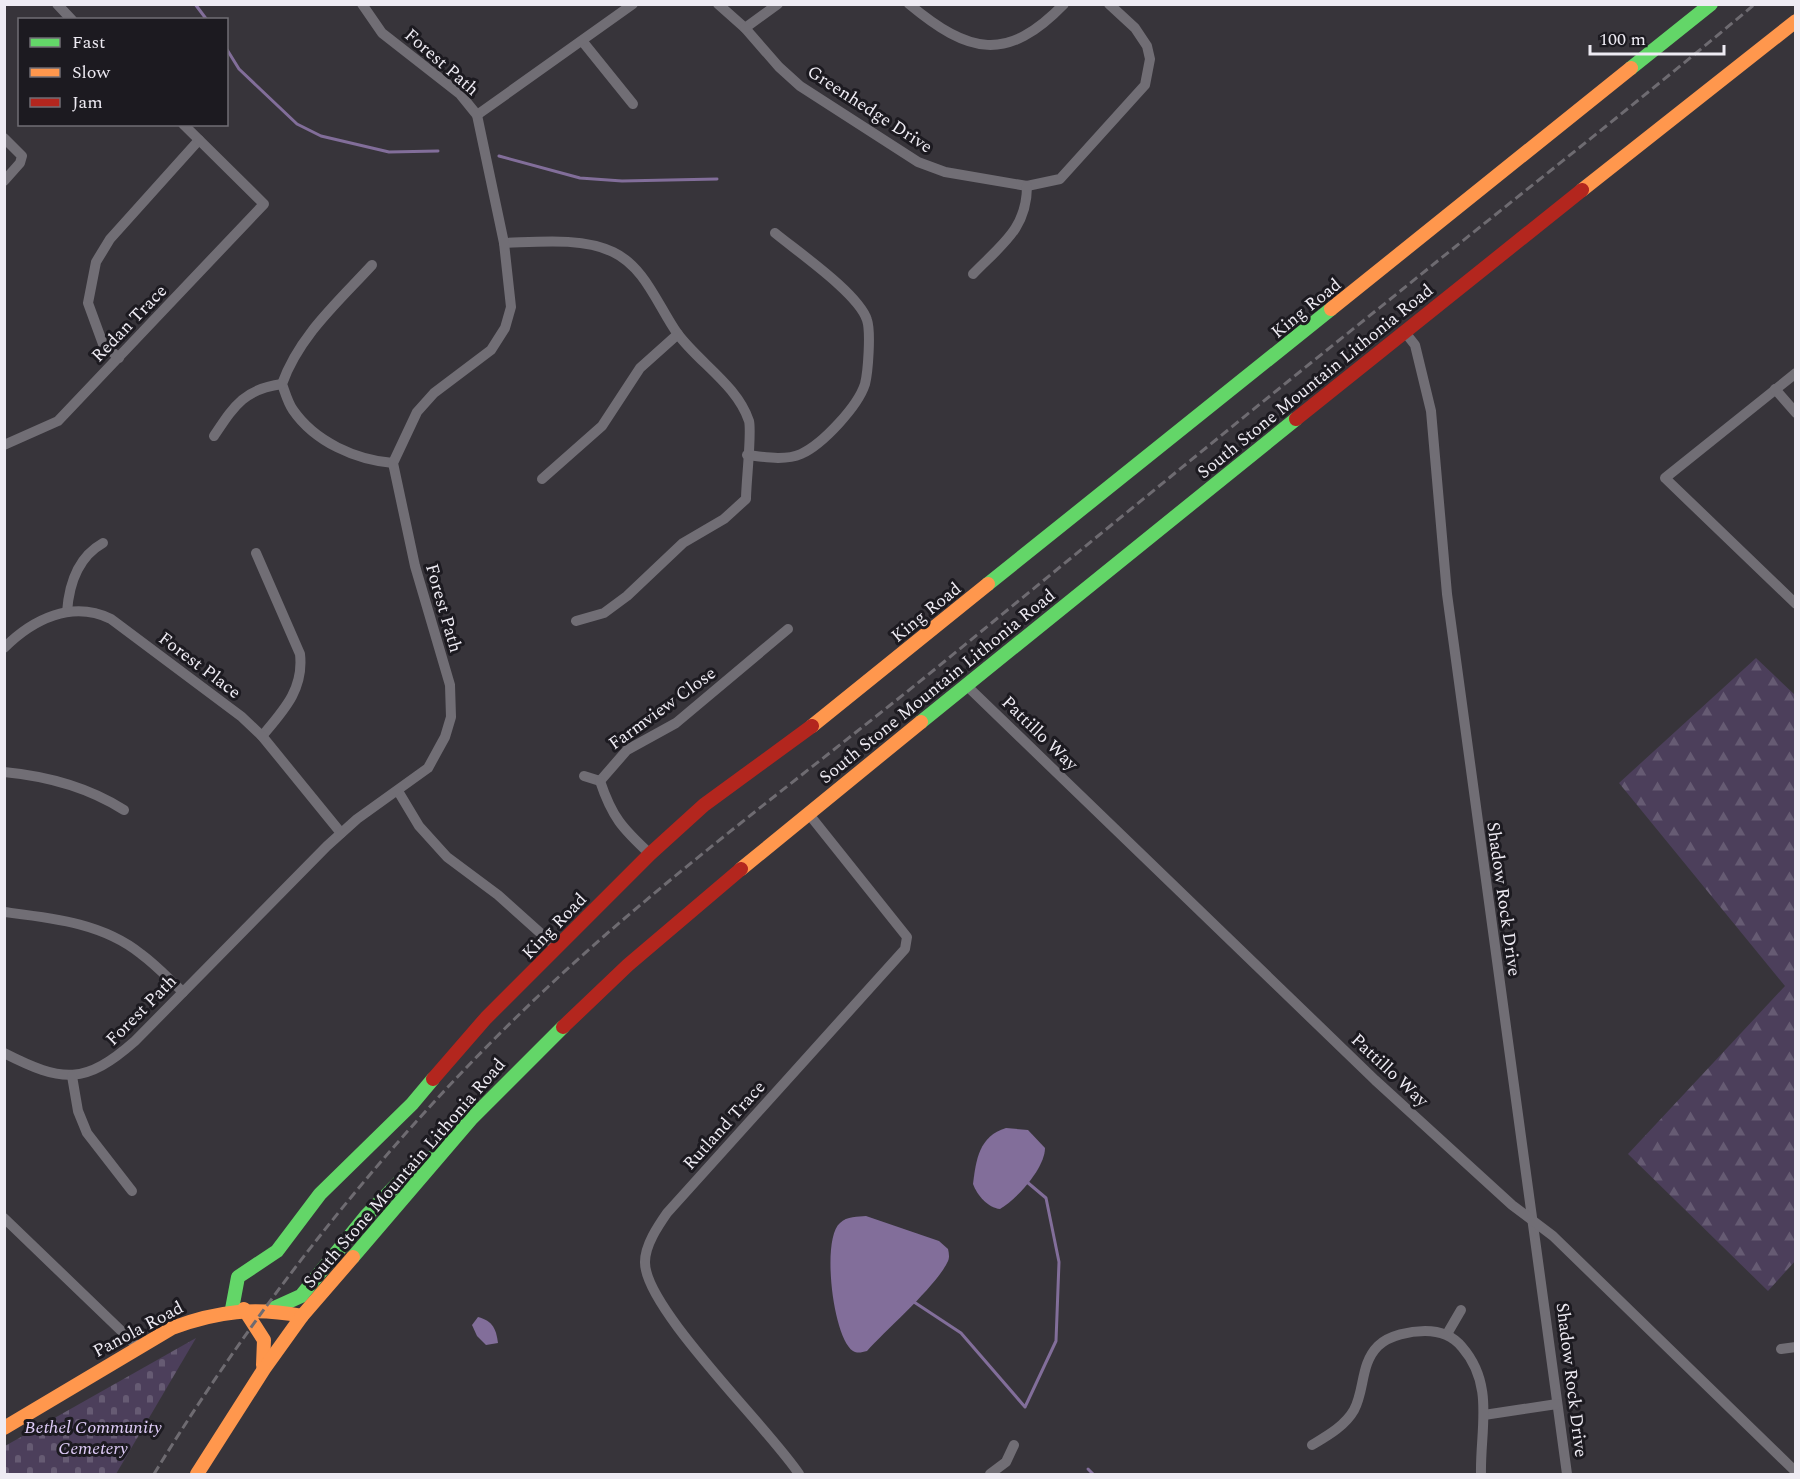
<svg xmlns="http://www.w3.org/2000/svg" width="1800" height="1479" font-family="Spectral,serif">
<style>
.forest{fill:url(#forest-firs)}
.cemetery{fill:url(#cemetery-stones)}
.water{fill:#826e9a}
.lines{fill:none;stroke-linecap:round;stroke-linejoin:round}
.stream{stroke:#826e9a;stroke-width:3}
.street{stroke:#716e75;stroke-width:10}
.fast{stroke:#63d668;stroke-width:14}
.slow{stroke:#ff974d;stroke-width:14}
.jam{stroke:#b3261e;stroke-width:14}
.rail{stroke:#6e6b71;stroke-width:3;stroke-dasharray:9 4.5;stroke-linecap:butt}
.labels{text-anchor:middle;stroke-width:6;stroke-linejoin:round;paint-order:stroke}
.street-label{font-size:18px;fill:#eeebf3;stroke:#1c1a20}
.park-label{font-size:18px;font-style:italic;fill:#e1cefa;stroke:#1c1a20}
</style>
<defs>
<pattern id="forest-firs" width="22" height="20" patternUnits="userSpaceOnUse" patternTransform="scale(1.5)"><rect width="22" height="20" fill="#4c3f5b"/><path d="M5 1l3.5 6h-7zM16 11l3.5 6h-7z" fill="#665b73"/></pattern>
<pattern id="cemetery-stones" width="16" height="16" patternUnits="userSpaceOnUse" patternTransform="scale(1.5)"><rect width="16" height="16" fill="#4c3f5b"/><path d="M2 7V4a2 2 0 0 1 4 0v3zM10 15v-3a2 2 0 0 1 4 0v3z" fill="#665b73"/></pattern>
</defs>
<rect width="100%" height="100%" fill="#37343a"/>
<path class="forest" d="M1756 658 1796 696V1260L1768 1291 1628 1154 1785 986 1619 783Z"/>
<path class="cemetery" d="M196 1338 116 1474H5V1446Z"/>
<g class="water">
<path d="M1006 1128 1028 1130 1045 1148C1045 1168 1017 1199 1000 1209 988 1208 977 1195 973 1184 976 1160 979 1136 1006 1128Z"/>
<path d="M866 1216 939 1241 948 1249C949 1254 950 1258 947 1263 935 1287 887 1329 867 1351 862 1352 858 1354 853 1351 833 1338 821 1239 840 1223 847 1216 858 1217 866 1216Z"/>
<path d="M478 1317C493 1321 496 1329 498 1343L486 1345 477 1336 472 1325Z"/>
</g>
<g class="lines">
<g class="stream">
<path d="M195 4 207 20"/>
<path d="M226 48 239 69 297 124 321 136 389 152 438 151"/>
<path d="M499 156 580 178 622 181 717 179"/>
<path d="M914 1302 961 1333 1025 1407 1056 1341 1059 1262 1046 1198 1027 1182"/>
<path d="M1088 1469 1093 1474"/>
</g>
<g class="street">
<path d="M57 4 72 20"/>
<path d="M718 4 745 28 779 67 800 86 918 162 945 172 1027 186 1060 179 1145 85 1150 59 1147 46 1135 28 1109 4"/>
<path d="M909 4C969 54 1007 63 1064 4"/>
<path d="M745 28 778 4"/>
<path d="M583 42 633 104"/>
<path d="M477 115 633 4"/>
<path d="M4 138 22 156 20 163 4 181"/>
<path d="M504 243C537 242 582 237 613 252 645 267 658 306 677 333 699 363 737 385 749 421 752 432 746 483 746 499L724 519 683 543 627 596 604 613 576 621"/>
<path d="M372 265C338 302 299 336 282 384 285 392 288 403 293 410 315 442 356 460 393 463"/>
<path d="M973 274C1001 245 1027 229 1027 186"/>
<path d="M1404 331 1415 345 1431 411 1447 594 1567 1474"/>
<path d="M119 358 103 344 88 303 96 262 110 239 199 140"/>
<path d="M1796 373 1665 478 1796 604"/>
<path d="M1775 389 1796 413"/>
<path d="M214 436C234 406 244 389 282 384"/>
<path d="M4 445 58 421 264 204 183 124"/>
<path d="M747 455C764 457 785 461 801 454 823 444 858 406 865 384 868 372 871 332 867 320 859 294 798 252 775 233"/>
<path d="M542 479 602 426 640 368 678 334"/>
<path d="M256 553 300 654C304 689 284 710 262 736"/>
<path d="M67 612C69 584 78 557 103 543"/>
<path d="M4 648C33 619 72 600 111 619L242 717 262 736 341 833"/>
<path d="M967 686 1375 1080 1512 1205 1553 1236 1796 1472"/>
<path d="M4 772C46 776 88 787 124 810"/>
<path d="M584 776 600 781"/>
<path d="M600 781 627 750 676 723 788 629"/>
<path d="M600 781C612 817 622 828 650 854"/>
<path d="M398 791 419 826 447 857 498 895 556 947"/>
<path d="M4 912C52 918 103 923 141 954 156 965 169 979 183 992"/>
<path d="M4 1053C63 1083 85 1085 135 1041L327 846 357 819 428 768 445 737 451 717 450 685 415 566 393 463 417 412 434 393 491 350 505 328 511 307 504 243 477 115 460 94 382 33 362 4"/>
<path d="M72 1076 78 1111 87 1133 132 1191"/>
<path d="M4 1218 138 1347"/>
<path d="M1447 1334 1461 1310"/>
<path d="M1781 1349 1796 1347"/>
<path d="M1484 1415 1557 1404"/>
<path d="M1312 1445C1327 1436 1345 1426 1354 1410 1365 1390 1360 1364 1378 1346 1389 1335 1411 1331 1425 1331 1440 1331 1453 1336 1462 1347 1495 1385 1480 1429 1481 1474"/>
<path d="M799 1474C769 1428 644 1308 645 1262 645 1245 658 1226 667 1213L905 949 907 937 808 813"/>
<path d="M990 1474 1006 1462 1014 1445"/>
</g>
<g class="fast">
<path d="M1631 68 1711 4"/>
<path d="M988 584 1331 309"/>
<path d="M921 722 1296 419"/>
<path d="M353 1257 472 1118 563 1027"/>
<path d="M232 1309 238 1277 277 1251 320 1194 412 1104 433 1079"/>
<path d="M270 1310 301 1296 366 1216 412 1169 431 1158"/>
</g>
<g class="slow">
<path d="M1582 190 1796 21"/>
<path d="M1331 309 1631 68"/>
<path d="M812 726 988 584"/>
<path d="M741 869 921 722"/>
<path d="M244 1309 264 1340 263 1365"/>
<path d="M4 1428 172 1328C217 1311 255 1307 302 1316"/>
<path d="M197 1474 264 1369 302 1316 353 1257"/>
</g>
<g class="jam">
<path d="M1296 419 1582 190"/>
<path d="M563 1027 628 965 741 869"/>
<path d="M433 1079 486 1018 650 854 704 805 812 726"/>
</g>
<path class="rail" d="M154 1474C275 1276 427 1091 603 937 713 841 831 754 945 661 1092 541 1239 420 1388 301 1510 202 1635 105 1755 4"/>
</g>
<g class="labels">
<g class="street-label">
<text transform="translate(442 62) rotate(41)" y="6">Forest Path</text>
<text transform="translate(870 109) rotate(33)" y="6">Greenhedge Drive</text>
<text transform="translate(1306 308) rotate(-39)" y="6">King Road</text>
<text transform="translate(129 323) rotate(-46)" y="6">Redan Trace</text>
<text transform="translate(1315 381) rotate(-39)" y="6">South Stone Mountain Lithonia Road</text>
<text transform="translate(444 608) rotate(74)" y="6">Forest Path</text>
<text transform="translate(926 612) rotate(-39)" y="6">King Road</text>
<text transform="translate(200 665) rotate(37)" y="6">Forest Place</text>
<text transform="translate(937 686) rotate(-39)" y="6">South Stone Mountain Lithonia Road</text>
<text transform="translate(662 708) rotate(-36)" y="6">Farmview Close</text>
<text transform="translate(1040 733) rotate(44)" y="6">Pattillo Way</text>
<text transform="translate(1504 899) rotate(82)" y="6">Shadow Rock Drive</text>
<text transform="translate(554 926) rotate(-46)" y="6">King Road</text>
<text transform="translate(141 1010) rotate(-45)" y="6">Forest Path</text>
<text transform="translate(1390 1070) rotate(43)" y="6">Pattillo Way</text>
<text transform="translate(724 1125) rotate(-48)" y="6">Rutland Trace</text>
<text transform="translate(404 1173) rotate(-49)" y="6">South Stone Mountain Lithonia Road</text>
<text transform="translate(138 1329) rotate(-28)" y="6">Panola Road</text>
<text transform="translate(1572 1380) rotate(83)" y="6">Shadow Rock Drive</text>
</g>
<g class="park-label">
<text x="93" y="1433">Bethel Community<tspan x="93" dy="21">Cemetery</tspan></text>
</g>
</g>
<rect width="1800" height="1479" fill="none" stroke="#eeebf3" stroke-width="12"/>
<rect x="18" y="18" width="210" height="108" fill="#1c1a20" stroke="#706e74" stroke-width="1.5"/>
<rect x="30" y="38" width="30" height="9" fill="#63d668" stroke="#706e74" stroke-width="1.5"/>
<text x="72" y="48" font-size="18" fill="#eeebf3">Fast</text>
<rect x="30" y="68" width="30" height="9" fill="#ff974d" stroke="#706e74" stroke-width="1.5"/>
<text x="72" y="78" font-size="18" fill="#eeebf3">Slow</text>
<rect x="30" y="98" width="30" height="9" fill="#b3261e" stroke="#706e74" stroke-width="1.5"/>
<text x="72" y="108" font-size="18" fill="#eeebf3">Jam</text>
<path d="M1590 45v9h134v-9" fill="none" stroke="#eeebf3" stroke-width="3"/>
<text x="1599" y="45" font-size="18" fill="#eeebf3" stroke="#1c1a20" stroke-width="4.5" paint-order="stroke">100 m</text>
</svg>
